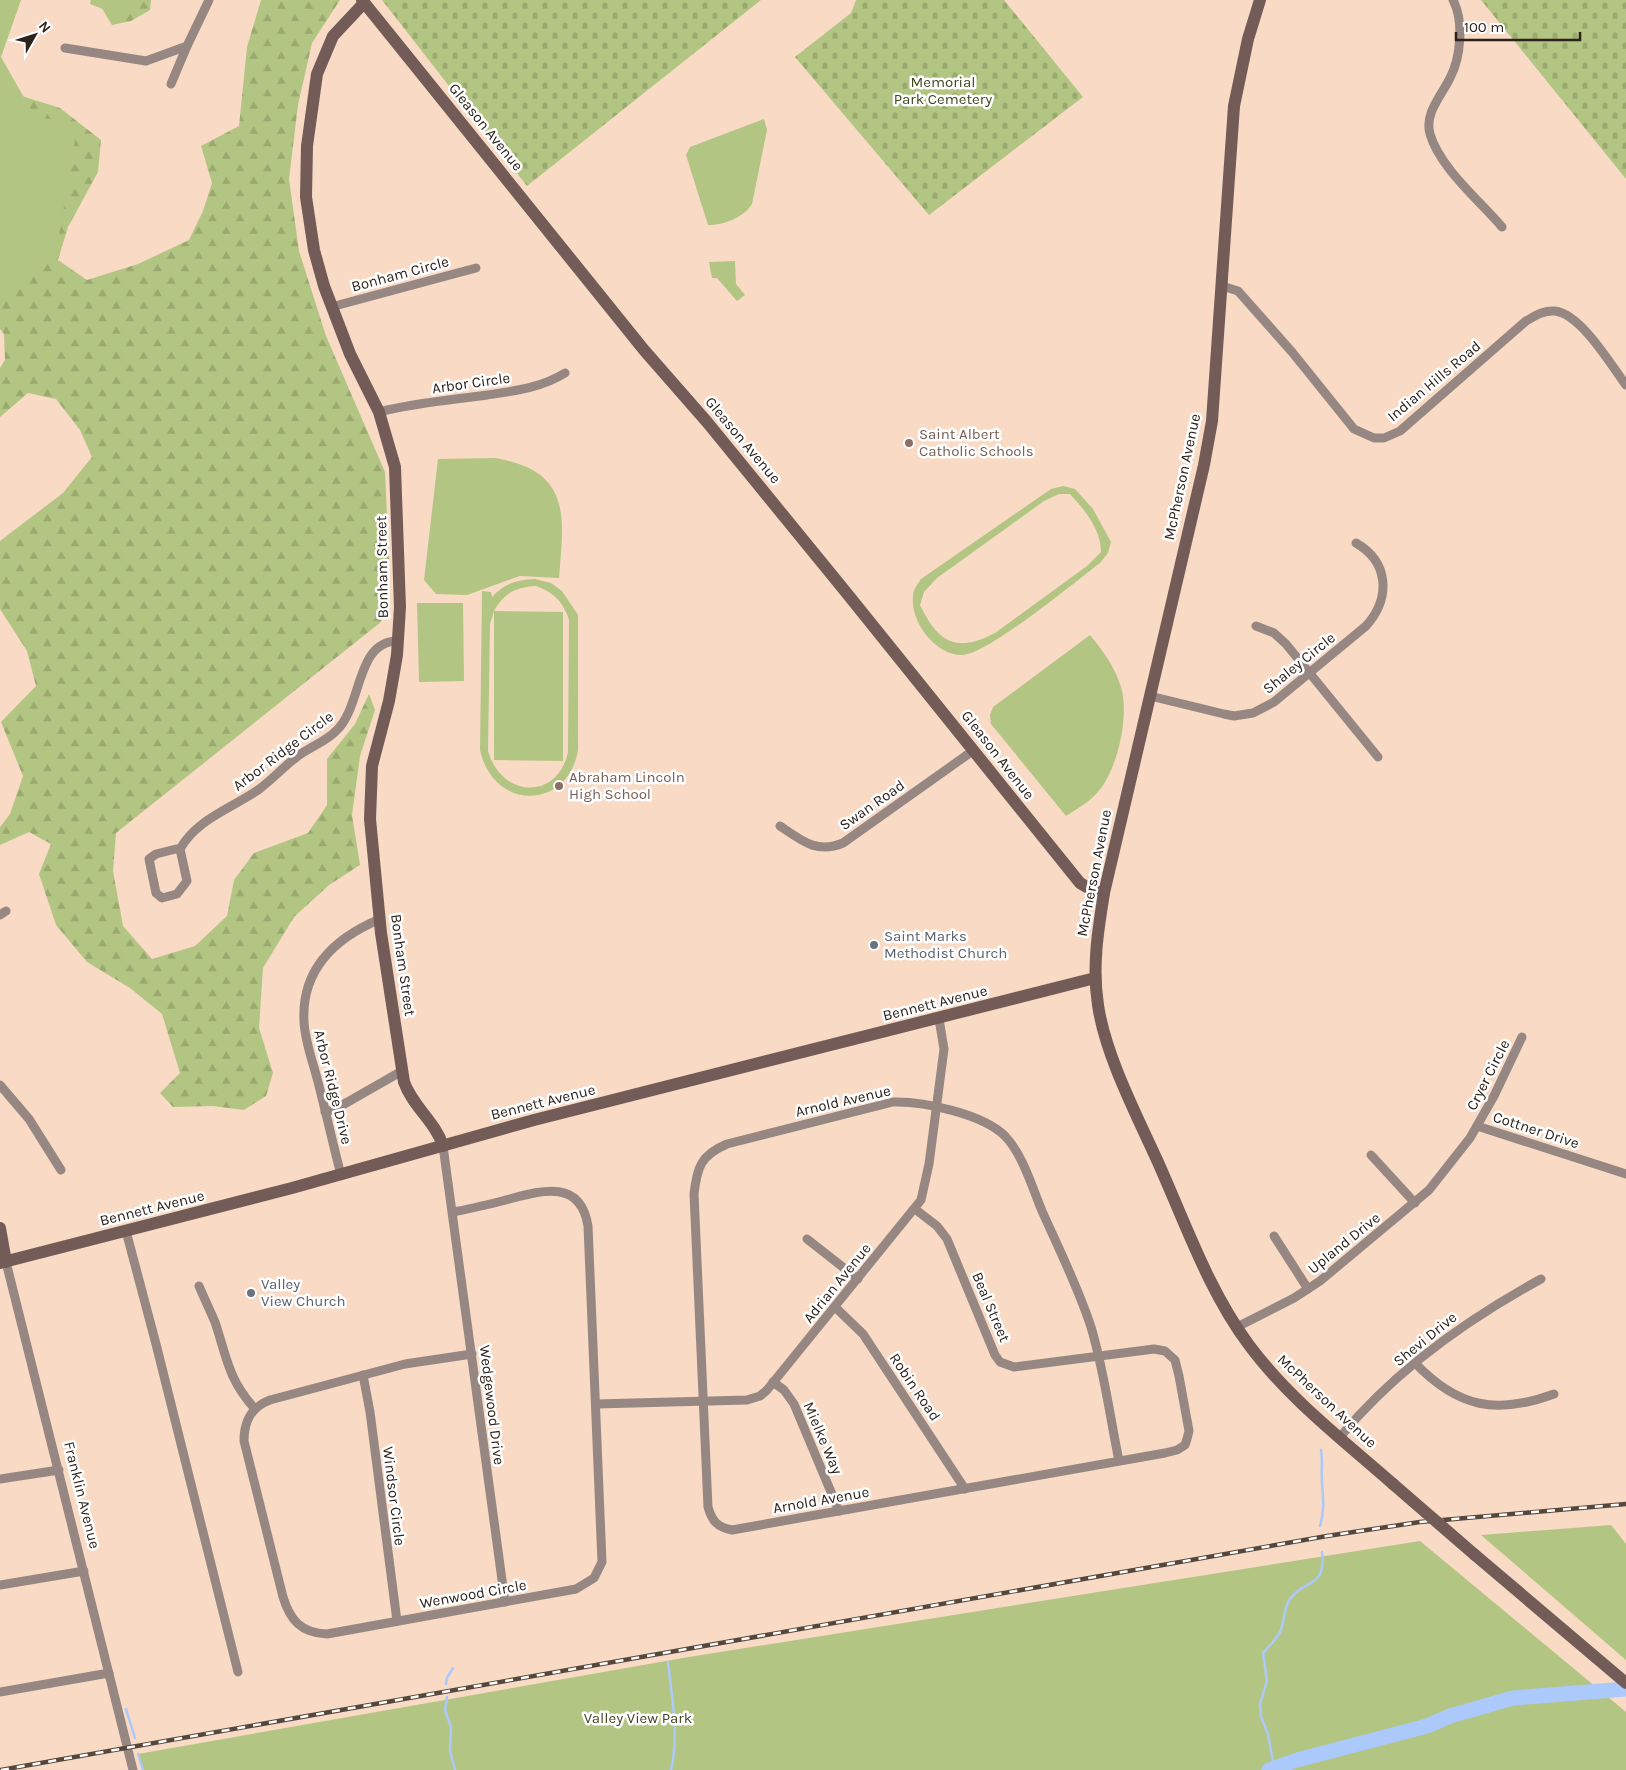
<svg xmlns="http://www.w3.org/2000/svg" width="1626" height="1770" font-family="Karla,sans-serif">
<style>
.forest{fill:url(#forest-firs)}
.cemetery{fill:url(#cemetery-stones)}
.park{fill:#b3c582;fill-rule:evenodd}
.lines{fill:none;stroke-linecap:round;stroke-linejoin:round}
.stream{stroke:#abcafb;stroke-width:2.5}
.river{stroke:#abcafb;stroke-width:15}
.street{stroke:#978783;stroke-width:9}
.secondary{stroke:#735c57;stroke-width:12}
.rail-casing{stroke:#56473d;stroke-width:4.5}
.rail{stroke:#fff;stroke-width:2.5;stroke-dasharray:8;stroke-linecap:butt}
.secondary-bridge{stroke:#735c57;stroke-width:12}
.education-dot{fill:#8d6e63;stroke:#fff;stroke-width:2}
.worship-dot{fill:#6b7280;stroke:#fff;stroke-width:2}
.labels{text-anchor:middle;stroke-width:5;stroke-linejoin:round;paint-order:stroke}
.park-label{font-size:15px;fill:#3d471f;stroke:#fff}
.street-label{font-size:15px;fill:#2d221a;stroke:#fff}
.education-label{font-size:15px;fill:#785e54;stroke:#fff;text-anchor:start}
.worship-label{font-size:15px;fill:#5b616d;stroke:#fff;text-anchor:start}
</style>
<defs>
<pattern id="forest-firs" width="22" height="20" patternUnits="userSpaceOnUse" patternTransform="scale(1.25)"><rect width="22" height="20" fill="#b3c582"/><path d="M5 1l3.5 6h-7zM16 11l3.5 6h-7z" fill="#9aa970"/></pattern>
<pattern id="cemetery-stones" width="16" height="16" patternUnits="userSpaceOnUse" patternTransform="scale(1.25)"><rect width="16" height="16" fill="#b3c582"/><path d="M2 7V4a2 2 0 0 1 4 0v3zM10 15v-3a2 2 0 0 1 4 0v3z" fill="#9aa970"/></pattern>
</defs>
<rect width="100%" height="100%" fill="#f8dac5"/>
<g class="forest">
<path d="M97 0H151L150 10 131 21 112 25Z"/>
<path d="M261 0H340L312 43 298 105 289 179 299 251 326 336 385 472 389 558 381 622 116 833 113 871 123 926 152 959 195 946 227 916 234 880 254 853 308 833 327 805V759L355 724 369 694 375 710 360 756 352 815 360 865 329 885 294 917 263 968 259 1028 273 1073 266 1096 244 1110 213 1106 173 1107 160 1093 180 1073 162 1014 130 988 87 962 56 925 39 874 51 844 29 832 0 845V827L10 814 23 776 1 722 36 686 27 651 0 609V541L63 493 92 457 80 430 56 399 28 393 0 417V368L5 360 4 334 0 329V71L9 92 60 108 101 140 98 172 68 227 58 260 87 280 138 264 189 240 203 211 212 183 201 146 239 126 247 47Z"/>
</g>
<g class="cemetery">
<path d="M382 0H761L527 186Z"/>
<path d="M856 0H1004L1083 97 929 215 795 57 851 13Z"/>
<path d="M1481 0H1626V179Z"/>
</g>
<g class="park">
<path d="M0 0H21L1 57 35 117 78 123 58 241 0 306Z"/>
<path d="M91 0H124L123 17 90 4Z"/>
<path d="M764 119 767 130 752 204C743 218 724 225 708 225L686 155 690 147Z"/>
<path d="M735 261 736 284 745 295 737 301 717 278H712L709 262Z"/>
<path d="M495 458C572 471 564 516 559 578L520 576 467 595 436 594 424 580 438 459Z"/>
<path d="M1063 486 1075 489 1093 509 1111 542 1108 553 1100 563C1075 582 989 653 963 655 936 656 910 622 913 596 913 590 917 585 921 579L1051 489ZM1059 494H1070C1085 510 1101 530 1101 552L1087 566 995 633C957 653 938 643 920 605L924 592 937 578 1044 501Z"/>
<path d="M535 579 551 583 562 591 578 615V750C568 810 494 812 480 750L482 591 491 592 492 597C505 583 517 580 535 579ZM536 586C554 593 563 601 569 620L568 752C558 800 502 799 488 751L490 624 494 611V760L563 761V612L494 611C504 593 516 587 536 586Z"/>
<path d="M417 603H463L464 681 419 682Z"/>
<path d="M1090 635C1103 651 1115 667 1121 687 1130 716 1117 775 1094 796 1086 804 1075 810 1066 816L991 724 990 715 993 707Z"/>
<path d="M1611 1525 1626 1544V1660L1481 1535Z"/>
<path d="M1420 1541 1626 1712V1770H142L138 1754 689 1657Z"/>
</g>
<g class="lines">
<g class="stream">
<path d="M1320 1526C1325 1508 1323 1500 1322 1482 1321 1470 1323 1462 1321 1450"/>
<path d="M668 1662C672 1697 679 1736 671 1770"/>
<path d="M446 1684 447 1678 453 1668"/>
<path d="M447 1697 445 1710 451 1727 450 1751 455 1770"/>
<path d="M126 1709 135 1738"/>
<path d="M138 1754 143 1770"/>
<path d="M1274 1768 1268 1734 1261 1717 1260 1704 1267 1681 1263 1653C1268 1647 1277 1639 1280 1632 1285 1621 1283 1609 1290 1599 1304 1578 1326 1590 1322 1552"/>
</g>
<path class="river" d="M1269 1770 1297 1760 1427 1726 1450 1716 1513 1698 1626 1689"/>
<g class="street">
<path d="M1453 0C1464 21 1461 57 1450 78 1442 95 1424 113 1430 134 1440 168 1479 200 1502 227"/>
<path d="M65 48 146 61 187 46 209 0"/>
<path d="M171 84 187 46"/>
<path d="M1222 286 1238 291 1292 352 1354 429 1374 438H1384L1400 431 1526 321C1535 316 1543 310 1555 311 1581 314 1611 365 1626 385"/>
<path d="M331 307 476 268"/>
<path d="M379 412C414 403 451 400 487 395 514 391 541 388 565 373"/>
<path d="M1256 626 1274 633 1286 644 1378 757"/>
<path d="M1150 696 1224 714 1234 716 1253 713 1274 702 1366 626C1391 598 1389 562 1356 543"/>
<path d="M780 826C802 841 817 854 843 843L974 750"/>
<path d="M176 849H180L187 881 177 894 162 898 156 893 149 859 156 854Z"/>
<path d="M180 849C197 819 230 809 258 790 272 780 284 766 298 756 310 747 325 742 336 731 363 706 355 641 398 641"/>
<path d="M0 915 6 911"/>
<path d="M0 1085 29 1119 61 1170"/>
<path d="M325 1112 339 1107 402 1071"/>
<path d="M1477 1126 1626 1174"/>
<path d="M443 1146 505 1602"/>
<path d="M1371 1155 1415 1203"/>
<path d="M341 1175C333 1144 326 1113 318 1082 313 1062 305 1042 304 1022 301 969 335 938 380 919"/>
<path d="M915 1209 937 1226 947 1239 995 1355 1000 1362 1014 1367 1154 1349 1165 1351 1175 1360 1179 1376 1189 1431 1187 1439 1185 1445 1177 1450 1165 1453 732 1530C717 1527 712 1521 708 1507L694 1194C697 1167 701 1155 727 1144L893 1102C923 1101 983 1114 1005 1136 1023 1155 1032 1187 1042 1211 1059 1249 1078 1287 1091 1327 1104 1370 1110 1417 1119 1461"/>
<path d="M453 1212C470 1209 486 1205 502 1201 537 1192 580 1176 588 1226L602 1562 594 1578 576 1589 327 1634C301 1633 290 1620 283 1597L244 1441C244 1421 251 1407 270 1400L405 1364 472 1354"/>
<path d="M126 1231 156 1344 238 1672"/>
<path d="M1274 1236 1308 1289"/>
<path d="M807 1239 858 1279"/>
<path d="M6 1262 133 1770"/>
<path d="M199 1286C204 1298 210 1310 215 1322 227 1358 228 1379 255 1409"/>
<path d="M835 1307 863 1334 965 1489"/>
<path d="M1237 1327 1294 1298 1320 1281 1429 1190 1470 1138 1494 1096 1522 1037"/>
<path d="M1415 1363C1458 1408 1497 1415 1554 1394"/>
<path d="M363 1375 370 1412 397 1621"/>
<path d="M773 1382 784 1390 794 1404 839 1511"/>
<path d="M596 1404 747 1400 760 1396 767 1390 921 1200 929 1164 944 1049 939 1019"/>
<path d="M1340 1437C1395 1370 1466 1320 1541 1279"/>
<path d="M0 1479 59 1470"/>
<path d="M0 1585 84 1571"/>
<path d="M0 1692 109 1673"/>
</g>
<g class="secondary">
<path d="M362 0 644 350 707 422 845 591 1080 883 1092 890 1104 893"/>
<path d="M1260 0 1248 39 1234 106 1212 421 1204 465 1104 893C1098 930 1092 967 1098 1005 1105 1054 1136 1114 1157 1160 1185 1222 1208 1290 1249 1345 1289 1399 1343 1440 1393 1484"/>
<path d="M364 3 333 36 317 74 307 146 306 197 314 250 324 286 350 354 379 412 395 467 400 607 397 655 389 701 372 766 370 819 381 933 404 1082C413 1107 435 1121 443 1146"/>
<path d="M0 1228 6 1262"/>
<path d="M0 1263 292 1188 534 1120 1095 978"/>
<path d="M1475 1555 1626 1683"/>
</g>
<defs>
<path id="rail" d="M1 1770 1327 1536 1420 1522 1626 1504"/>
</defs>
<use href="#rail" class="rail-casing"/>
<use href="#rail" class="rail"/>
<path class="secondary-bridge" d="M1393 1484 1475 1555"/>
</g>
<g class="education-dot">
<circle cx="909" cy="443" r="5"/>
<circle cx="559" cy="786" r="5"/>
</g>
<g class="worship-dot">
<circle cx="874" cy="945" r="5"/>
<circle cx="251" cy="1293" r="5"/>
</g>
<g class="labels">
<g class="park-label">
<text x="943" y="87">Memorial<tspan x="943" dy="17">Park Cemetery</tspan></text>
<text x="638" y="1723">Valley View Park</text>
</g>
<g class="street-label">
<text transform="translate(486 127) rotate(51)" y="5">Gleason Avenue</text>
<text transform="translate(400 274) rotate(-15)" y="5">Bonham Circle</text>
<text transform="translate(1434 381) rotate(-40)" y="5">Indian Hills Road</text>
<text transform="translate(471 383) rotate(-8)" y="5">Arbor Circle</text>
<text transform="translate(743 440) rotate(50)" y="5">Gleason Avenue</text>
<text transform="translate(1182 477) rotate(-78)" y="5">McPherson Avenue</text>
<text transform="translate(382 567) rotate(-91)" y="5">Bonham Street</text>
<text transform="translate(1299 663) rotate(-39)" y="5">Shaley Circle</text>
<text transform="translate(283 751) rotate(-37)" y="5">Arbor Ridge Circle</text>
<text transform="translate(998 755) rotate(52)" y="5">Gleason Avenue</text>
<text transform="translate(872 805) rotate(-35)" y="5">Swan Road</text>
<text transform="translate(1094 873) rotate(-79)" y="5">McPherson Avenue</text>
<text transform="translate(403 965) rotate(82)" y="5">Bonham Street</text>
<text transform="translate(935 1003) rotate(-14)" y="5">Bennett Avenue</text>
<text transform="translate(1488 1075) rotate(-63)" y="5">Cryer Circle</text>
<text transform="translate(333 1087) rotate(76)" y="5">Arbor Ridge Drive</text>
<text transform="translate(843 1101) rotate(-13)" y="5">Arnold Avenue</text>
<text transform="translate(543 1102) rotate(-14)" y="5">Bennett Avenue</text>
<text transform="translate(1536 1130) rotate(18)" y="5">Cottner Drive</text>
<text transform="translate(152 1208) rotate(-14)" y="5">Bennett Avenue</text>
<text transform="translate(1344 1243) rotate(-39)" y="5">Upland Drive</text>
<text transform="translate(837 1283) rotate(-51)" y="5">Adrian Avenue</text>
<text transform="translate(991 1307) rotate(67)" y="5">Beal Street</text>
<text transform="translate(1425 1339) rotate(-39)" y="5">Shevi Drive</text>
<text transform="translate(915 1387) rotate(56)" y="5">Robin Road</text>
<text transform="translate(1327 1401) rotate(43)" y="5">McPherson Avenue</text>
<text transform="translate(492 1405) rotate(83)" y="5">Wedgewood Drive</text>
<text transform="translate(823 1438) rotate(67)" y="5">Mielke Way</text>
<text transform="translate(82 1495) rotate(76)" y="5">Franklin Avenue</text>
<text transform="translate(394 1496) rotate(83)" y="5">Windsor Circle</text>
<text transform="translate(821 1500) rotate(-10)" y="5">Arnold Avenue</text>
<text transform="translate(473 1594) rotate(-10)" y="5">Wenwood Circle</text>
</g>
<g class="education-label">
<text x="919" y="439">Saint Albert<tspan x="919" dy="17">Catholic Schools</tspan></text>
<text x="569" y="782">Abraham Lincoln<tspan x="569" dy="17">High School</tspan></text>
</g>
<g class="worship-label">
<text x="884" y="941">Saint Marks<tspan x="884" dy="17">Methodist Church</tspan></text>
<text x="261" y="1289">Valley<tspan x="261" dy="17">View Church</tspan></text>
</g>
</g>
<g transform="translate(35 35) rotate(51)" stroke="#ffffff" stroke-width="4" paint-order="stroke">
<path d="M0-4L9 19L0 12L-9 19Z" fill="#2d221a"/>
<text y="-8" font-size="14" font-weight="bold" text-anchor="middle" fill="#2d221a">N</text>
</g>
<path d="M1456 32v8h124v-8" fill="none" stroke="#2d221a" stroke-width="2.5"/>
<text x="1464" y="32" font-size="15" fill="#2d221a" stroke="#ffffff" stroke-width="4" paint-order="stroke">100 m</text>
</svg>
